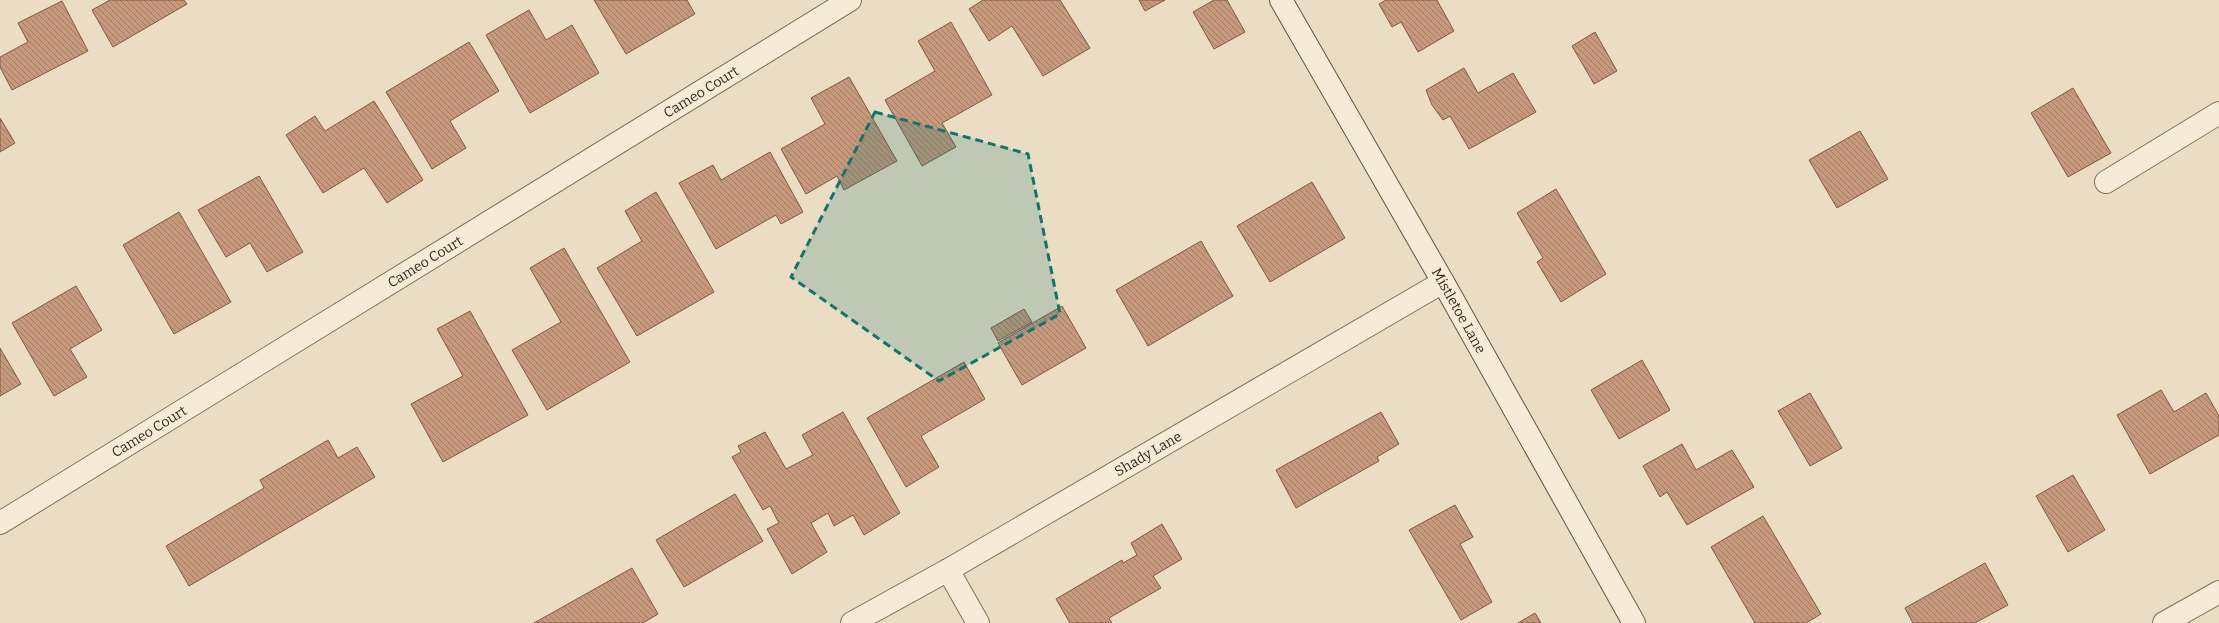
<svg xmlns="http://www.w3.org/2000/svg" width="2219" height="623" font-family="Bitter,serif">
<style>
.building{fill:url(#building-back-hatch);stroke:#815943}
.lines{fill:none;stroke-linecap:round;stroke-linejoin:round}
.street-casing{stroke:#846f5b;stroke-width:24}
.secondary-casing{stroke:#66513f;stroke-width:24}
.street{stroke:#f6ebd6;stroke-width:22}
.secondary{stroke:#f6ebd6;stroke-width:22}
.marked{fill:#0f766e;fill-opacity:0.2;stroke:#0f766e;stroke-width:3;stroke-dasharray:8 5;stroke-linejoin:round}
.labels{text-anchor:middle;stroke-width:3;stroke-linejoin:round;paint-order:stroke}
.street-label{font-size:14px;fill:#35281f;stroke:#f3e8d3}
</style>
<defs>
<pattern id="building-back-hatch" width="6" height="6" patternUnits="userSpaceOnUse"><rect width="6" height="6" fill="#c6987c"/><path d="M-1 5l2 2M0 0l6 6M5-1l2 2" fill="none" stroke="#a27c65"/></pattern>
</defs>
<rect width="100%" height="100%" fill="#ebddc4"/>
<g class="building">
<path d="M110 0H184L187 4 113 47 92 10Z"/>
<path d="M594 0H687L695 14 626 54Z"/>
<path d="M983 0H1060L1090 48 1043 76 1012 26 989 41 969 9Z"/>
<path d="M1139 0H1165L1145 11Z"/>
<path d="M1214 0H1227L1245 32 1214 49 1193 12Z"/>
<path d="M1386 0H1437L1454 31 1418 52 1401 22 1392 27 1379 4Z"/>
<path d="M62 1 88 51 12 90 0 67V57L28 42 18 23Z"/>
<path d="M529 10 546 40 572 25 599 73 530 113 486 35Z"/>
<path d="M951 22 992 95 942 123 956 147 922 166 885 100 935 71 918 41Z"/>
<path d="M1595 32 1617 71 1594 84 1572 46Z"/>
<path d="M469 42 499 91 450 121 466 148 432 169 386 92Z"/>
<path d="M1464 68 1478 93 1513 73 1536 112 1469 149 1450 116 1443 120 1432 105 1426 90Z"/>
<path d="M849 77 897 161 844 190 837 176 806 194 781 149 825 124 811 98Z"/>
<path d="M2073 88 2111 153 2068 177 2031 113Z"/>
<path d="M374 101 423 180 387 203 364 168 323 193 286 135 315 116 325 131Z"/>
<path d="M0 118 15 143 0 152Z"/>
<path d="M1860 131 1888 179 1837 208 1809 160Z"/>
<path d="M770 152 803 212 781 224 776 215 716 249 679 183 713 165 721 180Z"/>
<path d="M259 176 303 252 267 272 250 243 226 257 198 210Z"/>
<path d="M1312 182 1345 238 1270 282 1237 226Z"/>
<path d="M1556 189 1606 274 1561 302 1537 262 1543 258 1517 213Z"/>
<path d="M656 192 714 292 637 336 597 268 642 241 625 211Z"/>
<path d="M179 212 231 302 174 334 123 245Z"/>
<path d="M1201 241 1233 296 1148 346 1116 290Z"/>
<path d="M564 248 630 362 547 410 512 350 561 322 530 268Z"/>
<path d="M76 286 102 330 70 349 87 377 54 396 12 323Z"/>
<path d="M1062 306 1086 348 1022 385 998 343Z"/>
<path d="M1024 309 1032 322 998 341 991 328Z"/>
<path d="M470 311 528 415 443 462 411 404 463 376 437 329Z"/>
<path d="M0 348 21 384 0 396Z"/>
<path d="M1642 360 1670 410 1619 439 1591 390Z"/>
<path d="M964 362 985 399 921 436 939 467 906 487 867 418Z"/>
<path d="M2161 390 2174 412 2206 393 2219 416V435L2150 474 2117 415Z"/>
<path d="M1810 393 1842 448 1810 466 1778 411Z"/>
<path d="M843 412 900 513 864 535 853 515 834 526 828 513 811 523 827 552 792 574 767 529 779 523 770 506 763 510 732 457 741 452 738 446 765 432 786 469 813 455 802 435Z"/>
<path d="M1381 412 1399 444 1377 457 1379 461 1296 508 1276 470Z"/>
<path d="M328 440 338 458 357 447 375 477 189 586 166 546 264 488 260 480Z"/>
<path d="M1682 444 1696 470 1732 450 1754 487 1687 525 1667 492 1660 497 1643 466Z"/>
<path d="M2073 475 2105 530 2068 552 2036 496Z"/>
<path d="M735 494 763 541 684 587 656 540Z"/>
<path d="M1455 505 1473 537 1460 544 1492 602 1461 620 1409 530Z"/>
<path d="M1763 516 1821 614 1806 623H1755L1711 547Z"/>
<path d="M1162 524 1182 559 1153 576 1161 588 1109 618 1112 623H1070L1056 599 1122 560 1123 563 1137 555 1131 543Z"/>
<path d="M1985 563 2008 605 1975 623H1913L1905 608Z"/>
<path d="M632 568 658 614 643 623H534Z"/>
<path d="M1535 613 1541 623H1518Z"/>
</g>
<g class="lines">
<defs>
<g id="street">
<path d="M2106 182 2219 113"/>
<path id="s1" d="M0 523 850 0"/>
<path d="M948 570 978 623"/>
<path id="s2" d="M852 623 948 570 1443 282"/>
<path d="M2164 623 2219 592"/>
</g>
<g id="secondary">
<path id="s3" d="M1281 0 1443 282 1634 623"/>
</g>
</defs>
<use href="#street" class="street-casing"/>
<use href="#secondary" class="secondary-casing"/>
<use href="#street" class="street"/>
<use href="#secondary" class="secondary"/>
</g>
<path class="marked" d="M875 112 1028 154 1060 314 939 381 791 277Z"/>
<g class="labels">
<g class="street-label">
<text dy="5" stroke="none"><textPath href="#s1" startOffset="823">Cameo Court</textPath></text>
<text dy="5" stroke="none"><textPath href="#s1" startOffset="499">Cameo Court</textPath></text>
<text dy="5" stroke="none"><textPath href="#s3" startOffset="358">Mistletoe Lane</textPath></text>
<text dy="5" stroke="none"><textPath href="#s1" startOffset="175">Cameo Court</textPath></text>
<text dy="5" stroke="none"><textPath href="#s2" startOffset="341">Shady Lane</textPath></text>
</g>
</g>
</svg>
